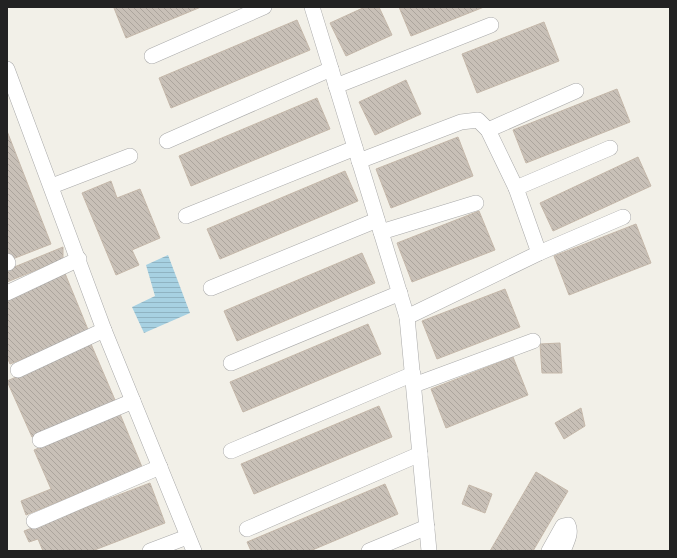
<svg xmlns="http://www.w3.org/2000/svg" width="677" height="558" font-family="Overpass,sans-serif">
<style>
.water{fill:url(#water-rules)}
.building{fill:url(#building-back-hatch);stroke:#c5b8aa}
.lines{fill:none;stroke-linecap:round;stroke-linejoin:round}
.minor-casing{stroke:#a9a9a9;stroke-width:16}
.minor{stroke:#fff;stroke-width:15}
</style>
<defs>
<pattern id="water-rules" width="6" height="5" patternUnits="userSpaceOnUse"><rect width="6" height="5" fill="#a7d1e2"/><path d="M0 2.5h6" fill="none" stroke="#8fb3c2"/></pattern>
<pattern id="building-back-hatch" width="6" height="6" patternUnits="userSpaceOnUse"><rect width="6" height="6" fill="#c8c0b7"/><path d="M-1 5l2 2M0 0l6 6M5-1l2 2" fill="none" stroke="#aca59d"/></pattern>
</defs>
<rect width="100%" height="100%" fill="#f2f0e8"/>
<path class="water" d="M168 255 190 313 144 333 132 307 155 296 146 265Z"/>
<g class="building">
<path d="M116 7H201L126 38 114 8Z"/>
<path d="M365 7H379L392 35 346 56 330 23Z"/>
<path d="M399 7H484L411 36Z"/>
<path d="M297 20 310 50 171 108 159 78Z"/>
<path d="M544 22 559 61 477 93 462 54Z"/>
<path d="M406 80 421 114 375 135 359 102Z"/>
<path d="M617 89 630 122 526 163 513 130Z"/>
<path d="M317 98 330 129 191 186 179 156Z"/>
<path d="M7 131 51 244 10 260 7 252Z"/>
<path d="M458 137 473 176 391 208 376 169Z"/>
<path d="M638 157 651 186 553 231 540 203Z"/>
<path d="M345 171 358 201 220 259 207 229Z"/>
<path d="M111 181 117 198 140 189 160 238 132 250 139 265 116 275 82 193Z"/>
<path d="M479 211 495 250 412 282 397 243Z"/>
<path d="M636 224 651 263 569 295 554 256Z"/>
<path d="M63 247V259L7 282V270Z"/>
<path d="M362 253 375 283 237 341 224 311Z"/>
<path d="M64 271 89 332 10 364 7 357V294Z"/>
<path d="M505 289 520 327 437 359 422 321Z"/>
<path d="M368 324 381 354 243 412 230 382Z"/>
<path d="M560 343 562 373H542L540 344Z"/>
<path d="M91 344 115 400 32 437 7 381Z"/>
<path d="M513 357 528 395 446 428 431 389Z"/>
<path d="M379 406 392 437 254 494 241 464Z"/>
<path d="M581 408 585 426 564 439 555 423Z"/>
<path d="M120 414 142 467 26 515 21 501 51 489 34 450Z"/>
<path d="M536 472 568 491 533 551H490Z"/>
<path d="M150 483 165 523 92 551H43L38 539 29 542 24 531Z"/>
<path d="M385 484 398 514 310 551H251L247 542Z"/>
<path d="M469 485 492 494 485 513 462 504Z"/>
</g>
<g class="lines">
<defs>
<g id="minor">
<path d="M312 7 407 317 429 551"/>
<path d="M152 56 264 7"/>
<path d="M7 69 104 330 194 551"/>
<path d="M336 86 491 25"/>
<path d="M488 130 576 91"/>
<path d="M167 141 331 69"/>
<path d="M359 161 461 122 478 120 488 130 516 188 539 253"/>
<path d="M52 186 130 156"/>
<path d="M516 188 610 148"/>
<path d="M186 216 355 148"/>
<path d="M381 232 476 203"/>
<path d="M7 261 8 263"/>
<path d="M211 288 377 220"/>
<path d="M7 293 79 259"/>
<path d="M407 317 539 253 623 217"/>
<path d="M231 363 400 293"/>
<path d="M18 370 104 330"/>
<path d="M414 385 533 341"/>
<path d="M40 440 133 401"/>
<path d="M231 451 413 374"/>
<path d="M34 521 160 467"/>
<path d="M247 529 420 454"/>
<path d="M150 551 187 537"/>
<path d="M369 551 427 527"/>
<path d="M549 551 563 526 568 525C572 533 566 543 563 551"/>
</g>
</defs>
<use href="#minor" class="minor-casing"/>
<use href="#minor" class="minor"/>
</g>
<rect width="677" height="558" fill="none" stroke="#222222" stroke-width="16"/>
</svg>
